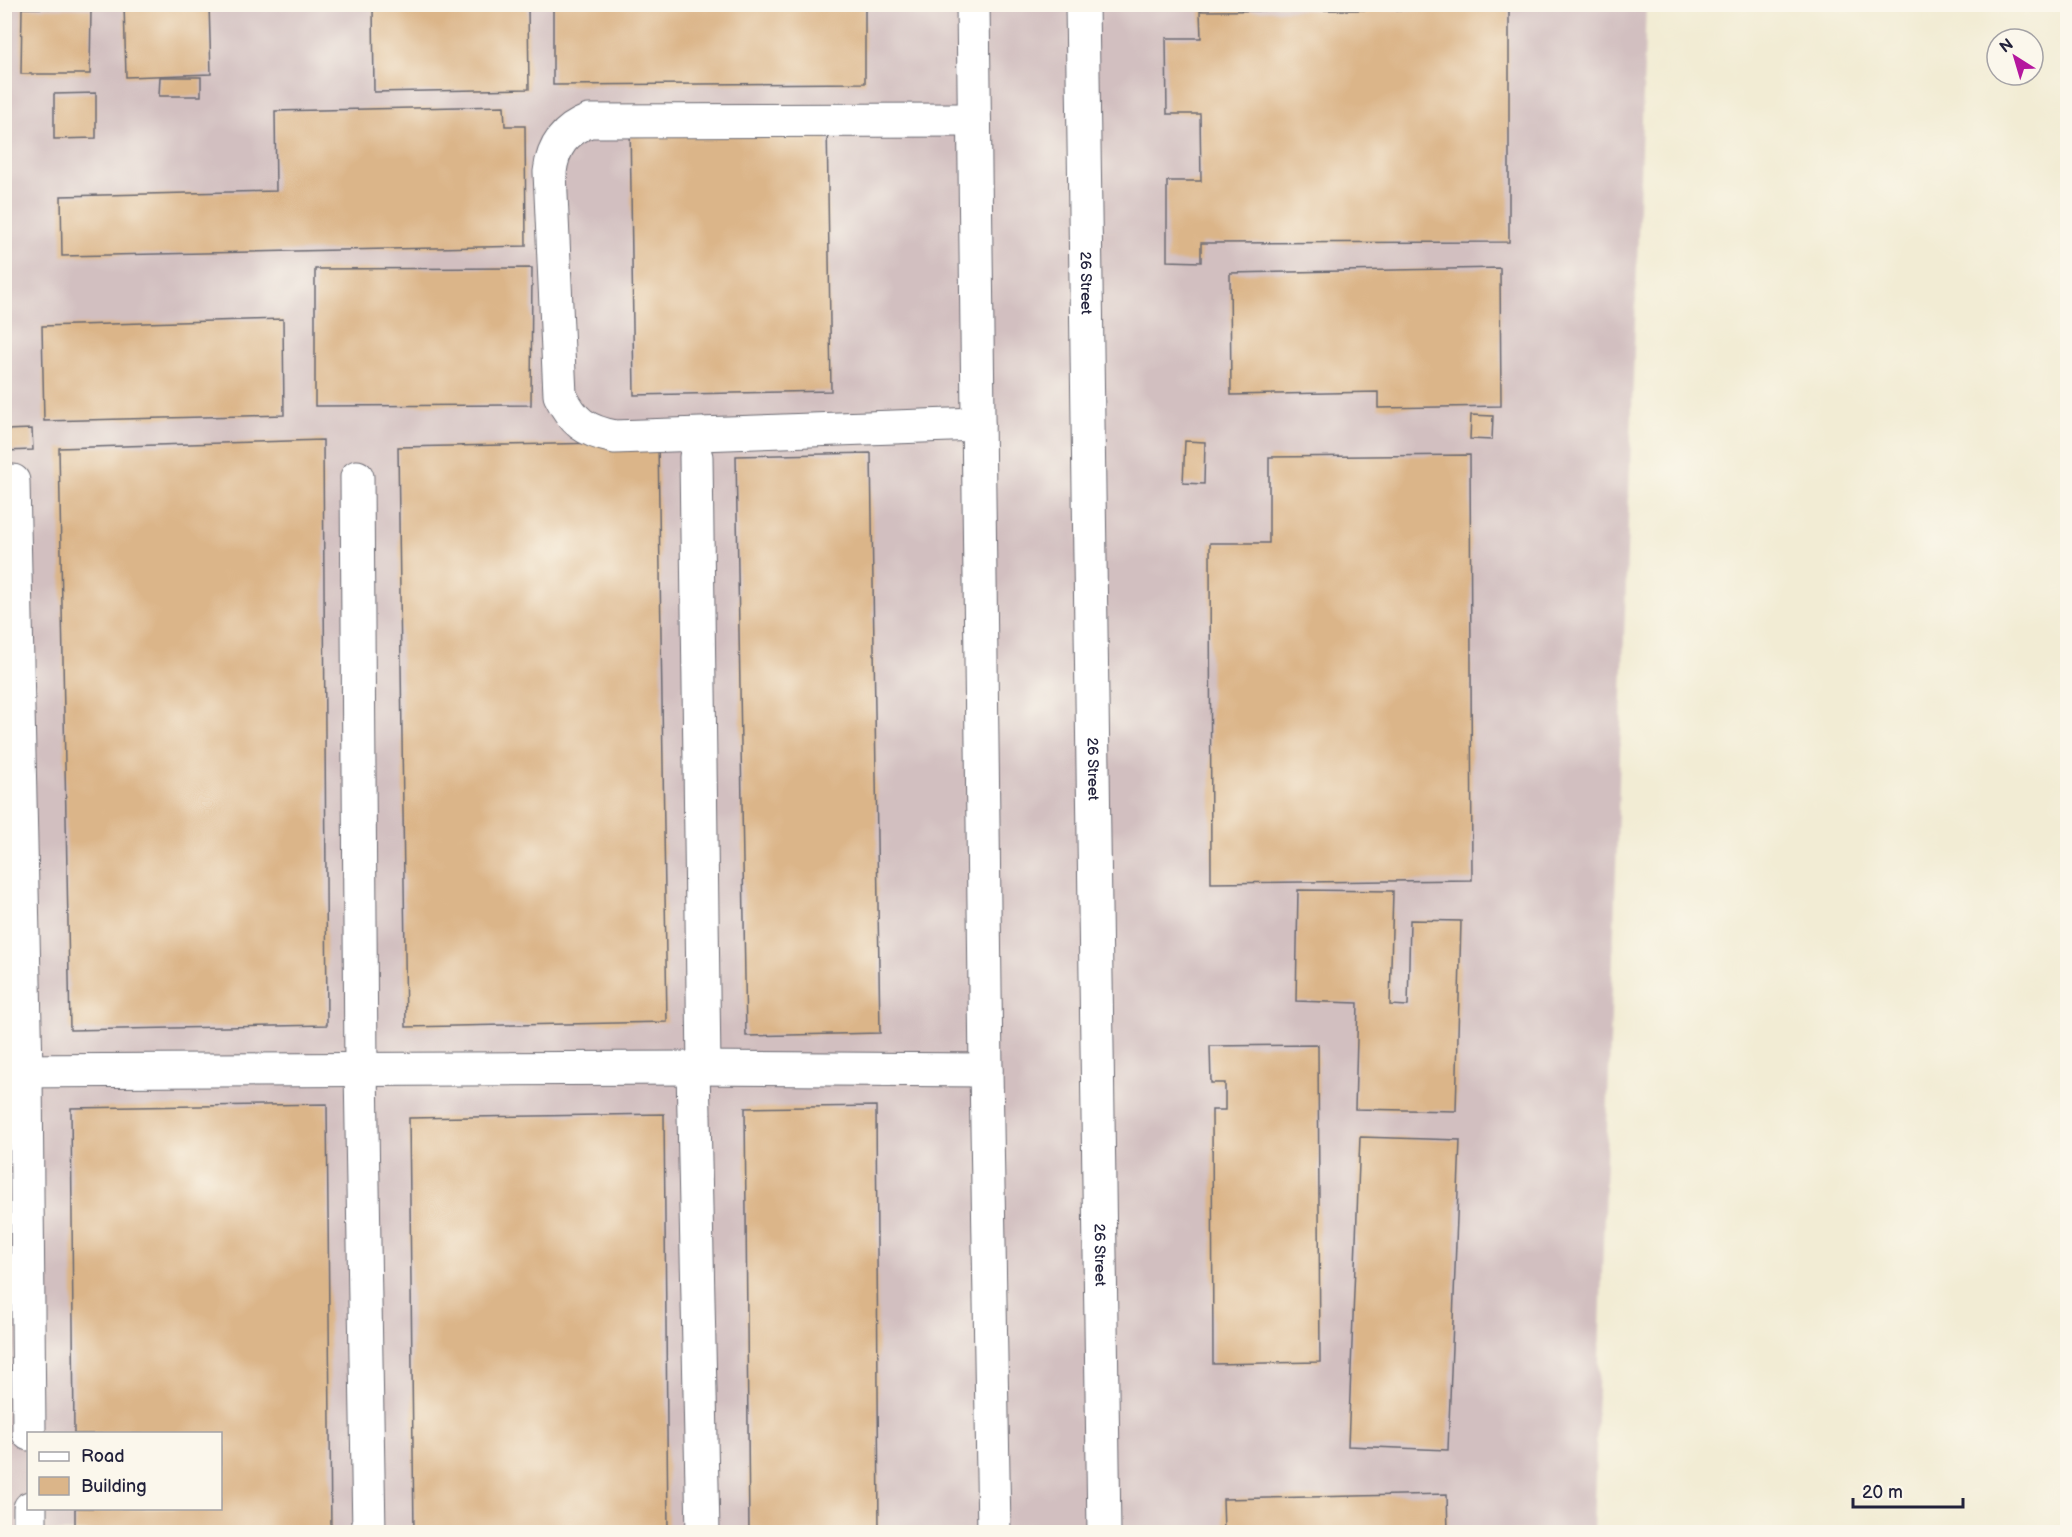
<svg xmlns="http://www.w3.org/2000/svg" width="2072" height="1537" font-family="'Balsamiq Sans',sans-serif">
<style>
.industrial{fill:#d2bfc0;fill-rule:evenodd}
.building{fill:#dbb589}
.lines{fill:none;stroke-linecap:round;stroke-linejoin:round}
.minor-casing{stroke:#6b6971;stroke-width:35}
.major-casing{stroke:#6b6971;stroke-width:35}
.minor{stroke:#fff;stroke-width:33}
.major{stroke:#fff;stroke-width:33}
.labels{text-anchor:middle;stroke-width:5;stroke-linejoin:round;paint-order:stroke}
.street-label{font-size:15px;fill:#22223b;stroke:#fbf7ec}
</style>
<rect width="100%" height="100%" fill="#fbf7ec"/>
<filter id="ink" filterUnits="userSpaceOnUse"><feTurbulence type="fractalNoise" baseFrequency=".0167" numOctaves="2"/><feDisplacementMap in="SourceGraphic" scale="12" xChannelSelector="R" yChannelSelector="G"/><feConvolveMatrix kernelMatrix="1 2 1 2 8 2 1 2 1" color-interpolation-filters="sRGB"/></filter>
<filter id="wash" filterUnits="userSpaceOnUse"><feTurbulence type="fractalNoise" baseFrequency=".008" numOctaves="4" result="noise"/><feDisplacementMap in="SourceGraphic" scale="24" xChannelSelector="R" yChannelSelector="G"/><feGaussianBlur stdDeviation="1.35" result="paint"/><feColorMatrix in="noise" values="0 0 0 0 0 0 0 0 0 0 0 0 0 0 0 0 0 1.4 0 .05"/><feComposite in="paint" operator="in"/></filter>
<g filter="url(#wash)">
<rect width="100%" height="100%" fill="#f2ecd4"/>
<path class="industrial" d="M5 5H1646L1593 1532H5ZM28 1434H220V1508H28Z"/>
<g id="blocks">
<g class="building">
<path d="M124 4H209L211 74 126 77Z"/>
<path d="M553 4H865V83L553 85Z"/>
<path d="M373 5H528L529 89 374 92Z"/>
<path d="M22 8 91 9 90 74H21Z"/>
<path d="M1509 9V242L1201 243V262L1167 261V181H1201L1200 114H1167L1166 38H1201L1200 11Z"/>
<path d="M160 77H201V96H159Z"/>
<path d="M96 93V138L54 139V94Z"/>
<path d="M504 106 505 126H525L526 246 62 256 61 196 276 191 275 111Z"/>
<path d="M827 122 831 391 634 395 630 123Z"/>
<path d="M532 268 531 405 315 406V269Z"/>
<path d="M1500 268 1501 406 1378 408V392L1231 395 1230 273Z"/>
<path d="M283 319 284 415 44 421 42 326Z"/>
<path d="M1471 415 1493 416 1492 440 1470 439Z"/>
<path d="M32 429 33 450 4 451V430Z"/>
<path d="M323 440 327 1025 70 1030 59 448Z"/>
<path d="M1185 441 1205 442 1204 484 1183 483Z"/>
<path d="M658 442 667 1022 406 1027 398 447Z"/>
<path d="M871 453 880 1033 746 1036 736 456Z"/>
<path d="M1470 455 1472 880 1211 883 1210 543H1269V457Z"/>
<path d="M1298 890 1393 891 1390 1005 1408 1006 1410 920 1461 921 1456 1111 1355 1109 1358 1003 1296 1001Z"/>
<path d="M1318 1045 1320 1362 1213 1364 1212 1110H1225V1083H1211L1210 1046Z"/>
<path d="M327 1104 331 1532H75V1508H220V1434H74L71 1108Z"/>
<path d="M876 1106 879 1532H749L745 1108Z"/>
<path d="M664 1114 668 1532H414L409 1118Z"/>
<path d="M1360 1137 1460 1140 1448 1450 1348 1446Z"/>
<path d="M1447 1494 1448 1532H1224L1223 1499Z"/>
</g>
</g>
</g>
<g filter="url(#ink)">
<use href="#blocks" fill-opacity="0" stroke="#6b6971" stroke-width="1.5"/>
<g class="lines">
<defs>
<g id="minor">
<path d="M974 120 589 121C565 130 553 146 550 172L560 395C573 422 585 431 615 437L978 424"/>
<path d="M696 457 704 1068"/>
<path d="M357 477 361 1070 369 1532"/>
<path d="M13 481 26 1071 29 1434"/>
<path d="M693 1068 703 1532"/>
<path d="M4 1071 693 1068 986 1070"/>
<path d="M30 1508V1532"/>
</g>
<g id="major">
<path d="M973 4 986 1070 994 1532"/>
<path id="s1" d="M1082 4 1104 1532"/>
</g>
</defs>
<use href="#minor" class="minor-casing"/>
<use href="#major" class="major-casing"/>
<use href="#minor" class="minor"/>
<use href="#major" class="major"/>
</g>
</g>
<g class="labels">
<g class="street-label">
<text dy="5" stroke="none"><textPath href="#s1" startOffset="279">26 Street</textPath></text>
<text dy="5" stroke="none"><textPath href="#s1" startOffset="765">26 Street</textPath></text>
<text dy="5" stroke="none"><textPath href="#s1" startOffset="1251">26 Street</textPath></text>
</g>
</g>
<rect width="2072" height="1537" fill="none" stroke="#fbf7ec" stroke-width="24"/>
<rect x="27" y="1432" width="195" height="78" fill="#fbf7ec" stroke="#a4a2a5" stroke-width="1.5"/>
<rect x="39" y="1452" width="30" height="9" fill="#ffffff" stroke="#a4a2a5" stroke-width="1.5"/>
<text x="81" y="1462" font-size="18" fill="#22223b">Road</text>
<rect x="39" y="1477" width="30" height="18" fill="#dbb589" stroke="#a4a2a5" stroke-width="1.5"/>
<text x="81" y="1492" font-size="18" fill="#22223b">Building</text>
<g transform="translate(2015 57) rotate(323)"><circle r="28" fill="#fbf7ec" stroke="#a4a2a5" stroke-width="1.5"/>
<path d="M0-4.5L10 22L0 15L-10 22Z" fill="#b5179e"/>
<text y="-9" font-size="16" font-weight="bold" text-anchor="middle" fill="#22223b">N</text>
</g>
<path d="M1853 1498v9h110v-9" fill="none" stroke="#22223b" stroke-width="3"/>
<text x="1862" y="1498" font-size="18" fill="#22223b" stroke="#fbf7ec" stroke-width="4.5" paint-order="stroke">20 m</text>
</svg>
